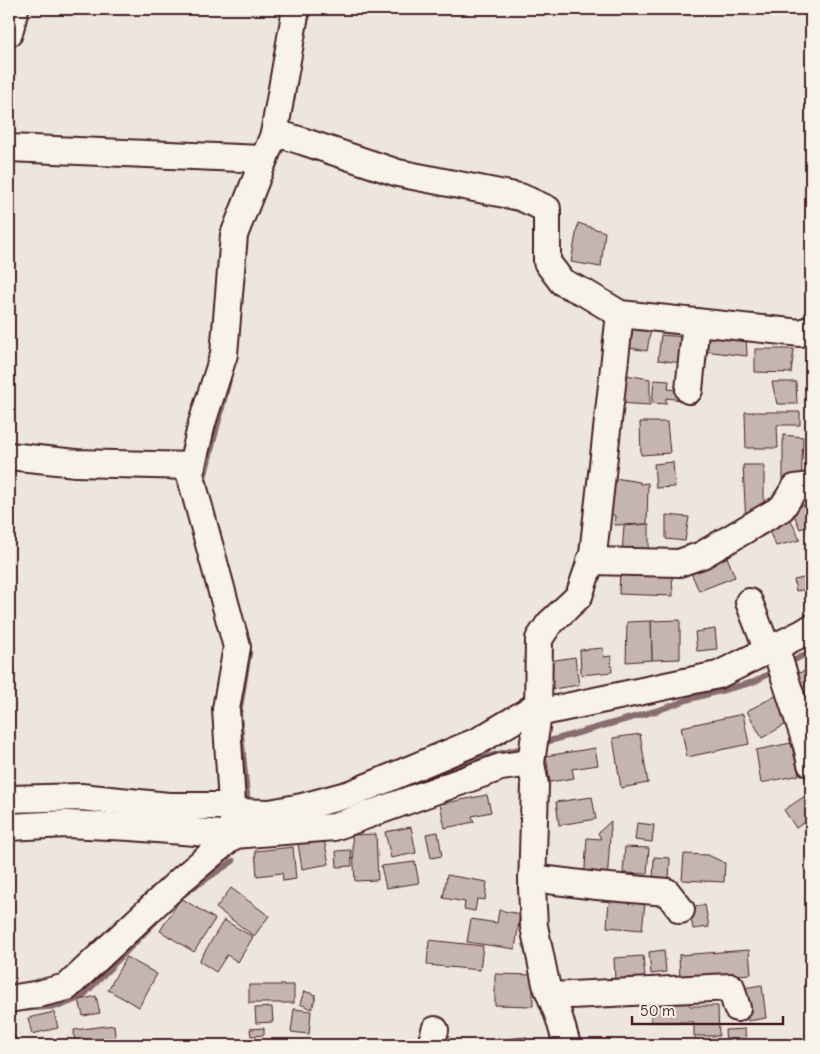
<svg xmlns="http://www.w3.org/2000/svg" width="820" height="1054" font-family="Delius,sans-serif">
<style>
.lines{fill:none;stroke-linecap:round;stroke-linejoin:round}
.stream{stroke:#896c6f;stroke-width:6}
.building{fill:#c4b5b0;stroke:#4a1f2b}
.minor-casing{stroke:#4a1f2b;stroke-width:30}
.minor{stroke:#f7f3e8;stroke-width:26}
</style>
<rect width="100%" height="100%" fill="#ece6dd"/>
<filter id="ink" filterUnits="userSpaceOnUse"><feTurbulence type="fractalNoise" baseFrequency=".02" numOctaves="2"/><feDisplacementMap in="SourceGraphic" scale="10" xChannelSelector="R" yChannelSelector="G"/><feConvolveMatrix kernelMatrix="1 2 1 2 8 2 1 2 1" color-interpolation-filters="sRGB"/></filter>
<g filter="url(#ink)">
<g class="lines">
<g class="stream">
<path d="M305 24 311 9"/>
<path d="M206 484 204 478 229 380"/>
<path d="M786 665 811 651"/>
<path d="M539 744 659 710 690 699 754 682 777 669"/>
<path d="M366 802 478 759 527 747"/>
<path d="M248 804 239 714 249 653 248 646"/>
<path d="M64 810 94 813"/>
<path d="M9 813 52 811"/>
<path d="M184 894 233 861"/>
<path d="M22 1009 60 1006 82 997 157 920"/>
</g>
</g>
<g class="building">
<path d="M578 223 605 232 601 267 571 262Z"/>
<path d="M628 325 651 329 647 351 624 347Z"/>
<path d="M708 329 746 335 747 356 704 351Z"/>
<path d="M661 335 685 337 682 363 658 360Z"/>
<path d="M755 349H794L791 373 755 372Z"/>
<path d="M620 374 650 379V405L617 403Z"/>
<path d="M654 380 669 381 668 389 682 390V400L666 398V404L652 403Z"/>
<path d="M772 382H796L797 404H777Z"/>
<path d="M745 412H800V425H777L778 448H746Z"/>
<path d="M640 422H667L670 453 641 455Z"/>
<path d="M783 435 803 437 801 487H783Z"/>
<path d="M810 444H811V466L808 465Z"/>
<path d="M673 462 675 487 656 488 654 464Z"/>
<path d="M743 465H764V514L746 524Z"/>
<path d="M608 477 640 482V484L648 483 647 524 614 525 615 516 604 510Z"/>
<path d="M810 502 811 505V525L800 529 792 510Z"/>
<path d="M666 515 689 517 685 541 666 539Z"/>
<path d="M789 516 800 540 776 546 767 527Z"/>
<path d="M649 524V556L622 553 624 526Z"/>
<path d="M725 552 735 577 699 591 689 568Z"/>
<path d="M620 571 672 574 673 596 619 594Z"/>
<path d="M808 577 810 589 796 591 794 580Z"/>
<path d="M680 620V659L652 660 651 621Z"/>
<path d="M651 621 652 660 626 662 627 622Z"/>
<path d="M715 629 717 649 697 651 695 632Z"/>
<path d="M603 648 604 657 611 656 612 672 581 675 580 650Z"/>
<path d="M575 657 579 685 553 689 549 661Z"/>
<path d="M811 669V712L806 714 793 675Z"/>
<path d="M781 693 795 719 762 738 747 711Z"/>
<path d="M743 714 749 744 687 757 681 727Z"/>
<path d="M640 734 648 783 621 788 613 738Z"/>
<path d="M791 743 799 775 761 783 756 750Z"/>
<path d="M595 748 598 765 572 769 574 778 550 782 546 756Z"/>
<path d="M811 792V818L796 828 784 810Z"/>
<path d="M487 795 491 812 472 816 474 822 445 828 440 804Z"/>
<path d="M592 797 596 819 559 825 556 802Z"/>
<path d="M611 821 607 883 584 882 587 838 601 839 598 833Z"/>
<path d="M637 823 654 825 652 842 635 840Z"/>
<path d="M411 827 416 853 391 858 385 832Z"/>
<path d="M438 832 442 856 431 858 426 834Z"/>
<path d="M376 834 378 880 355 881 352 835Z"/>
<path d="M324 839 329 864 302 869 298 844Z"/>
<path d="M293 847 296 879 283 881 282 873 257 876 255 851Z"/>
<path d="M625 847 649 848 647 874 623 873Z"/>
<path d="M351 850 352 866 337 867 336 851Z"/>
<path d="M684 854 708 855 725 863 724 882 682 880Z"/>
<path d="M654 857 670 858 669 882 653 881Z"/>
<path d="M415 862 419 883 386 888 381 866Z"/>
<path d="M447 875 487 882 485 900 477 899 475 911 464 909 465 902 443 898Z"/>
<path d="M231 888 269 916 254 936 216 908Z"/>
<path d="M181 898 215 919 194 952 160 931Z"/>
<path d="M609 899 645 903 642 930 607 927Z"/>
<path d="M705 905 709 927 693 929 689 908Z"/>
<path d="M499 910 520 914 515 949 467 942 471 919 497 923Z"/>
<path d="M224 920 253 937 238 962 227 955 216 972 199 961Z"/>
<path d="M429 940 483 946 480 970 427 965Z"/>
<path d="M664 950 666 972 651 974 649 952Z"/>
<path d="M749 950 751 974 680 979 679 955Z"/>
<path d="M643 956 645 978 615 981 614 958Z"/>
<path d="M126 957 157 974 139 1007 108 990Z"/>
<path d="M495 974 533 975V1006L495 1005Z"/>
<rect x="249" y="985" width="45" height="18"/>
<path d="M762 985 766 1018 748 1021 743 988Z"/>
<path d="M304 991 316 995 312 1009 300 1004Z"/>
<path d="M96 996 100 1013 83 1016 79 1000Z"/>
<path d="M651 1002H687L690 1006H718L719 1036H694V1022H651Z"/>
<path d="M272 1007 273 1022 256 1023 255 1008Z"/>
<path d="M294 1009 311 1011 309 1034 291 1032Z"/>
<path d="M54 1012 58 1028 32 1034 28 1018Z"/>
<path d="M114 1025 116 1045H75L74 1030Z"/>
<path d="M264 1028V1035L251 1036 250 1029Z"/>
<path d="M745 1029 746 1045H726L725 1030Z"/>
<path d="M15 1036 17 1045H9V1037Z"/>
<path d="M526 1037 527 1045H493V1040Z"/>
</g>
<g class="lines">
<defs>
<g id="minor">
<path d="M9 33 15 9"/>
<path d="M274 134H279L302 141 398 173 520 197 547 209V262L562 282 585 293 620 314 801 333 811 329"/>
<path d="M9 148 264 159"/>
<path d="M689 390 696 322"/>
<path d="M9 456 76 463 192 466"/>
<path d="M590 561 679 563 702 555 782 508 795 488 811 486"/>
<path d="M749 602 768 651"/>
<path d="M775 647 807 746 811 764"/>
<path d="M538 713 539 639 549 624 579 596 593 554 620 314"/>
<path d="M9 799 81 797 168 806H232"/>
<path d="M232 812 270 813 302 807 350 794 382 781 480 740 527 712 538 704"/>
<path d="M9 827 66 824 131 827 234 835 334 827 501 767 531 763"/>
<path d="M234 835 226 709 237 647 190 474 202 423 224 354 234 235 274 134 296 9"/>
<path d="M532 878 597 886 667 892 681 910"/>
<path d="M551 996 731 987 737 1008"/>
<path d="M9 999 34 995 67 987 181 880 234 835"/>
<path d="M431 1045 435 1030"/>
<path d="M567 1045 559 1017 546 984 534 926 532 888 535 785 531 763 538 713 718 675 803 633 811 628"/>
</g>
</defs>
<use href="#minor" class="minor-casing"/>
<use href="#minor" class="minor"/>
</g>
</g>
<rect width="820" height="1054" fill="none" stroke="#f7f3e8" stroke-width="30"/>
<rect x="15" y="15" width="790" height="1024" fill="none" stroke="#4a1f2b" stroke-width="2" filter="url(#ink)"/>
<path d="M632 1016v8h151v-8" fill="none" stroke="#4a1f2b" stroke-width="2.5"/>
<text x="640" y="1016" font-size="15" fill="#4a1f2b" stroke="#f7f3e8" stroke-width="4" paint-order="stroke">50 m</text>
</svg>
